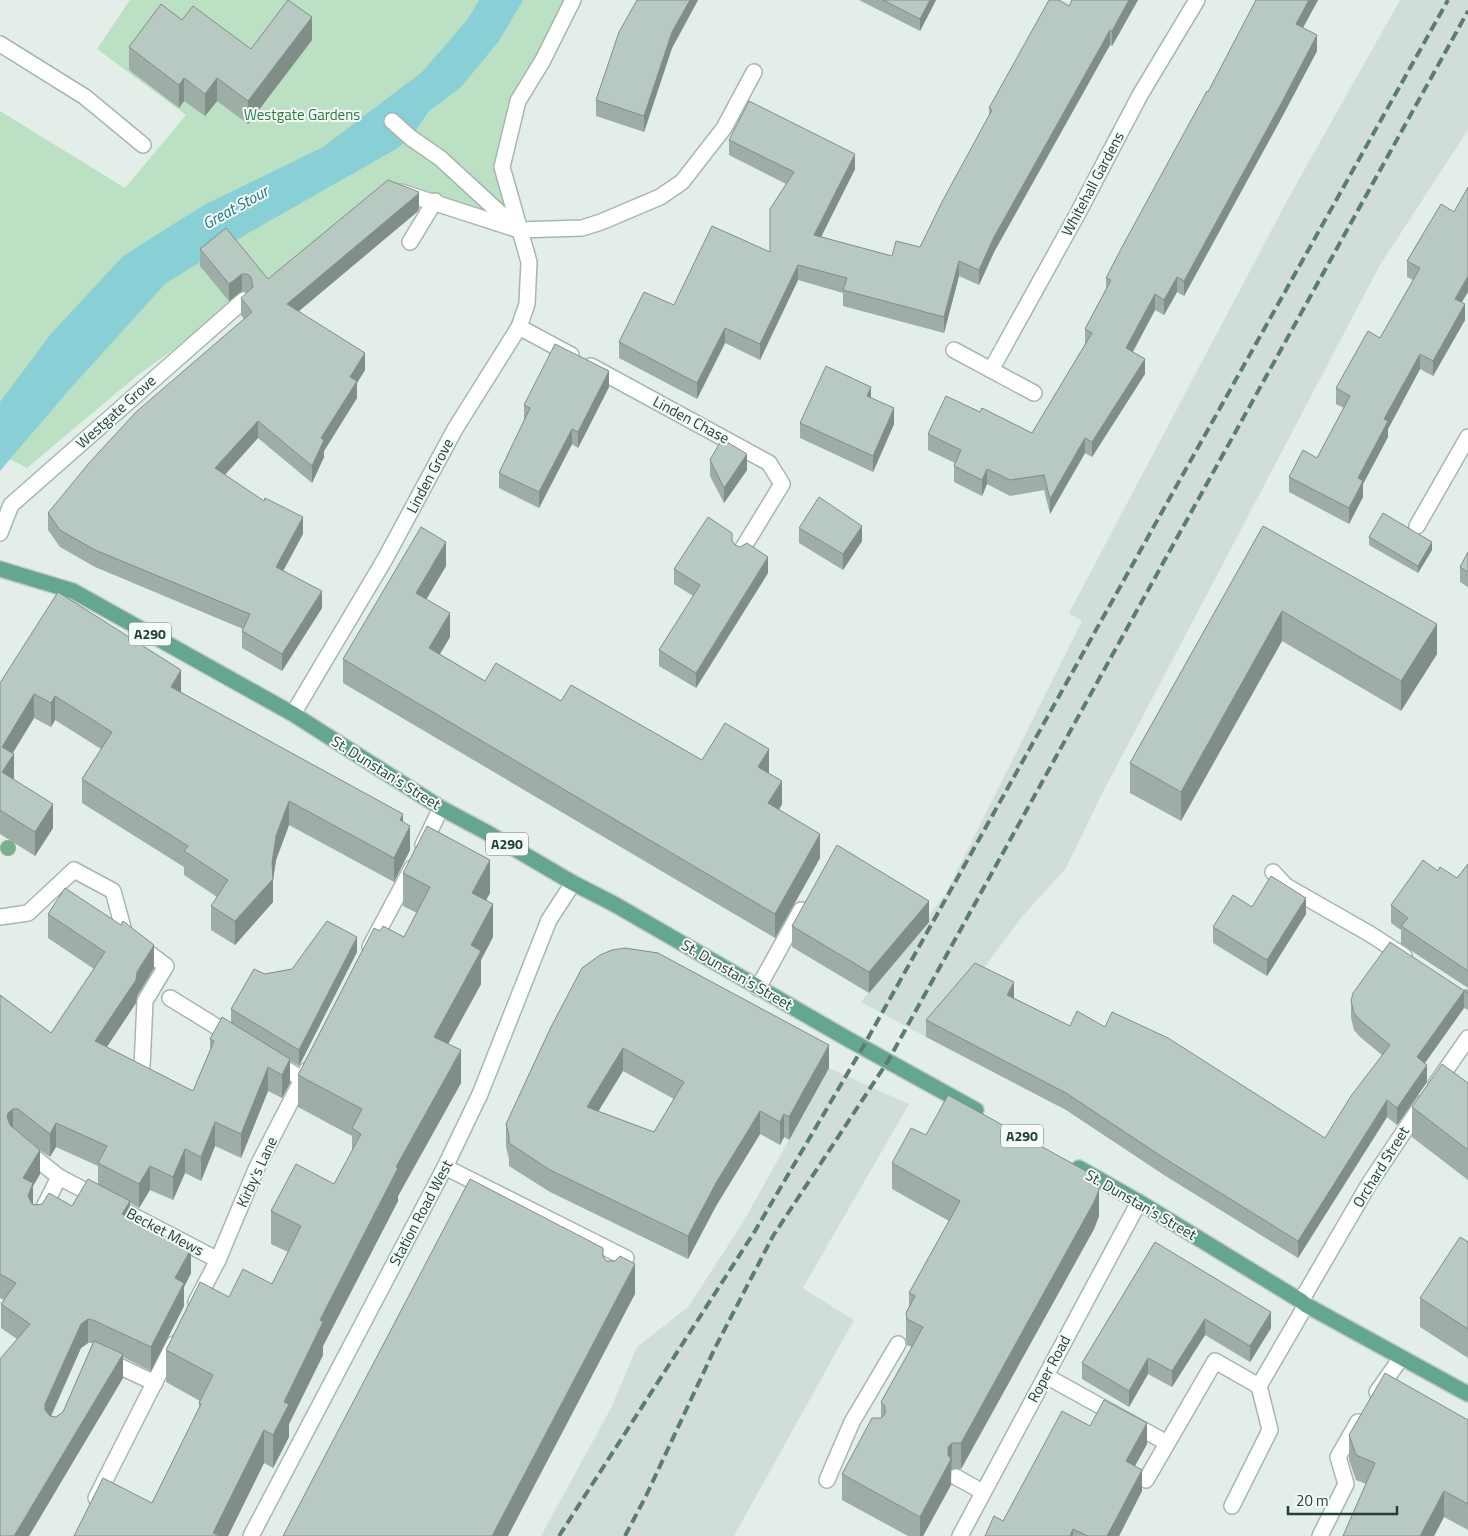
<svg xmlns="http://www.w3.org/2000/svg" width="1468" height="1536" font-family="'Titillium Web',sans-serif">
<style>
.built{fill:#d1ded7}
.green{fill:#bbe0c3}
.water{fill:#88cfd6}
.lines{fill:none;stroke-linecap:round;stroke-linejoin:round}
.service-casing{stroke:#a5b7b0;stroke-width:18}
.minor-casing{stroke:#a5b7b0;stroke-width:18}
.secondary-casing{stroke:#a1bab0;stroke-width:18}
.primary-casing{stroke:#c1cac7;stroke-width:18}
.service{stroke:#fff;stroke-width:15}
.minor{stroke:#fff;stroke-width:15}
.secondary{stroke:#fff;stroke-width:15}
.primary{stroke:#65a691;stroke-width:15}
.rail{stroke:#5c7c71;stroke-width:4;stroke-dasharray:10 5;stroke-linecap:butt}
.tree{fill:#7daf8e}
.wall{fill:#9eada6;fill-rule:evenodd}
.shaded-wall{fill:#818d87}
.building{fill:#b8c9c1;stroke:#818d87;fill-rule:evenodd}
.labels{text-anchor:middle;stroke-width:4;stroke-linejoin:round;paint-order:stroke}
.shield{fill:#f4faf7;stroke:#617870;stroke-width:1}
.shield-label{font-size:14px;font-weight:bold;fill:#224136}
.park-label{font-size:15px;fill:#297b43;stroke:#f4faf7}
.street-label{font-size:15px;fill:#224136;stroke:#f4faf7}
.water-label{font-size:16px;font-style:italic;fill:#177781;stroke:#f4faf7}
</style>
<rect width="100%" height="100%" fill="#e3eee9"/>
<g class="built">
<path d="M1400 0H1468V130L1380 265 1102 794 1066 868 1021 918 975 980 926 1037 861 1002 945 895 1082 621 1069 613 1289 197Z"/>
<path d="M829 1068 909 1104 803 1288 854 1320 734 1536H541L611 1408 637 1347 688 1307 742 1224Z"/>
</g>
<path class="green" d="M130 0H573L518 101 502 167 519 230 395 190 244 300 139 374 27 468 0 454V111L125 188 186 115 97 49Z"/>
<path class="water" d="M479 0H523L499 41 461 87 428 112 411 138 396 149 250 232 166 283 68 391 0 471V402L50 335 123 256 204 205 323 147 422 72 468 19Z"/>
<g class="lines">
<defs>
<g id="service">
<path d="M0 44 85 97 143 145"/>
<path d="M392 121 411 138 440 158 514 226"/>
<path d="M401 192 519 230 582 228 601 222 660 197 682 182 724 128 754 72"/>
<path d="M410 242 435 201"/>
<path d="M1273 872 1286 886 1370 934 1404 956"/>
<path d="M0 917 28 913 74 870 113 891 125 935 166 966 145 1001 142 1067"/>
<path d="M758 988 801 910"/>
<path d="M170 998 235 1038"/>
<path d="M274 1062 302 1079"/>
<path d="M445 1167 626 1258 615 1276"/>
<path d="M104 1359 155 1383"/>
<path d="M1046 1376 1167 1443"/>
<path d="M956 1477 983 1492"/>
<path d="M827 1480 852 1422 898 1344"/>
<path d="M1146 1480 1215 1361 1259 1386"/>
<path d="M1232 1506 1270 1430 1259 1386 1306 1305"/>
</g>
<g id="minor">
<path d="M519 327 571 355"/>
<path d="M954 350 1034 393"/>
<path d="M591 366 769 463 782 484 740 553"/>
<path d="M991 370 1078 213 1140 95 1197 0"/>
<path d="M1417 526 1468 437"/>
<path d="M0 533 11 505 244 300"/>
<path d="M293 714 385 559 455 429 519 327 527 304 529 262 502 167 518 101 543 60 573 0"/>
<path d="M423 845 441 808"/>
<path d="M370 947 412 868"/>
<path d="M1436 1084 1468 1038"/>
<path d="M24 1149 59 1177 218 1260"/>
<path d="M42 1211 59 1177"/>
<path d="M1301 1301 1369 1184 1423 1103"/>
<path d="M196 1302 218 1260 257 1167 307 1070"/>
<path d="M1377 1392 1401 1358"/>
<path d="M96 1498 174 1344"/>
<path d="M960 1536 1139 1202"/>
<path d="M1320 1536 1346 1484 1338 1457 1358 1422"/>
</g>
<path id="secondary" d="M251 1536 445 1167 480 1094 549 920 573 883"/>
<g id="primary">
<path d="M0 569 73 591 293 714 441 808 486 832 573 883 614 904 846 1038 976 1110"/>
<path d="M1079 1168 1139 1202 1301 1301 1306 1305 1468 1394"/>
</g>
</defs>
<use href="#service" class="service-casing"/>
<use href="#minor" class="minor-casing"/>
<use href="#secondary" class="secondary-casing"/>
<use href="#primary" class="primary-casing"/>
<use href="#service" class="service"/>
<use href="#minor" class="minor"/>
<use href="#secondary" class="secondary"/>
<use href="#primary" class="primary"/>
<g class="rail">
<path d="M559 1536 755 1231 863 1047 1448 0"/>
<path d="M625 1536 646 1496 715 1348 773 1236 888 1061 1468 11"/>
</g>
</g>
<circle class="tree" cx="8" cy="848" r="8"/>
<g class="wall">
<path d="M637 0H698L672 48 644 132 596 116V100Z"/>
<path d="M859 0H936L920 31Z"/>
<path d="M1072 0H1138L1112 46 1110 45 994 252 979 285 959 276 944 333 843 306V293L798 280 760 360 725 343 697 399 619 358V342L674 305 770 252 786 184 729 155V140L855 169 821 237 892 256 920 247 989 116V108L1069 6Z"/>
<path d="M1256 0H1318L1303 28 1317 51 1282 117 1184 296 1177 292 1164 315 1155 310 1133 352 1145 374 1092 457 1085 453 1050 514 1044 490 1010 496 987 484 982 496 954 482V466L955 463 928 450V434L980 412 1032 433 1085 345V329L1106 289V278L1208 92Z"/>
<path d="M182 20 251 49 312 40 248 124 217 101 205 116 184 101 179 108 129 70V47Z"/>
<path d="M1441 204 1462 303 1465 320 1433 376 1420 369 1388 429V437L1363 484V497L1349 524 1289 492V477L1317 458 1344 408 1336 404V388L1380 338 1413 280 1407 277V261Z"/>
<path d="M419 209 417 212 299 311 365 370 357 383V398L324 451V457L312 483 258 438 225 475 303 534 283 571 322 608 282 671 242 648V631L243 629 95 567 60 547 48 530V513L244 319 241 315V298L248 292 242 291 229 301 200 266V249L268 279Z"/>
<path d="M609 387 578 448 572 444 539 508 499 488V473L524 421V405Z"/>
<path d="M800 423 894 424 873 472 800 438Z"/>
<path d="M710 460 747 470 724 503 710 476Z"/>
<path d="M1263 526 1437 654 1401 711 1282 641 1181 821 1130 793V763Z"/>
<path d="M799 528 862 541 843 570 799 543Z"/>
<path d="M1369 537 1432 550 1418 573 1369 545Z"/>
<path d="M732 542 735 545 768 573 696 688 659 666V650L693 596 674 584V569Z"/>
<path d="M1468 552V587L1460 582V567Z"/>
<path d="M446 566 426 599 450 637 440 654 485 681 561 701 702 760 769 773 782 804 779 810 820 858 775 938 343 683V659Z"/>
<path d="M0 683 181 692 403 822 410 850 394 882 289 825 276 860 273 880V902L235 945 211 930V906L217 897 184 875V867L82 803V779L101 749 55 720 51 727 34 718 12 753 14 778 13 779 53 828 35 856 0 834Z"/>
<path d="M1468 864V988L1401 944V930L1391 923V905L1438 871 1457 878Z"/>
<path d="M403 873 490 893 486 900 493 937 481 960V984L448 1044 461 1083 398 1196V1201L323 1346V1355L289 1424V1437L273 1468 264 1463 228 1536H74L152 1503 199 1409V1403L200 1401 166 1382V1350L229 1297 272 1284 288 1252 271 1244V1211L334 1184 352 1151V1136L298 1107V1075L380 931 404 937 417 913 403 906Z"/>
<path d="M1252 907 1306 914 1267 976 1213 943V927Z"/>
<path d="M48 914 154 968 137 996 136 1003 106 1047 193 1091 210 1050V1039L231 1023V1009L265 974 292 969 357 952 299 1066 290 1061V1083L282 1098 268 1091 241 1158 215 1146 201 1181 185 1173 173 1200 150 1190 139 1208 130 1203V1218L191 1273 184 1287V1306L151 1371 123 1357V1378L29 1536 17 1339 1 1328V1304L4 1300 0 1298V995L51 1033 94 969 48 938ZM56 1147 98 1166V1184L72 1206 37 1205 33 1204V1186L40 1174V1150L50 1157ZM88 1343H93L63 1412 56 1417H51L81 1348Z"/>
<path d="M929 922 869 993 792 947V926Z"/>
<path d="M1463 990H1468V1010L1464 1008 1425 1063 1427 1082 1397 1125 1387 1117 1298 1258 1164 1175 1066 1110 926 1037V1020L1014 998 1070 1026 1105 1027 1325 1138 1382 1055 1360 1037 1354 1030 1351 1018V1001Z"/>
<path d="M551 1027 829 1068 789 1140 784 1137 780 1145 760 1134 716 1206 688 1259 550 1192 509 1166V1159L506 1147V1124ZM623 1071 674 1099 654 1132 598 1111Z"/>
<path d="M1468 1083V1180L1412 1137V1107Z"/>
<path d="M926 1135 1099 1216 1094 1229 961 1469H951V1485L923 1536H908L842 1500V1474L881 1418V1402L912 1347 907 1345 906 1339V1313L909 1306V1293L949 1221 892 1189V1163Z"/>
<path d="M1155 1242 1271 1328 1250 1362 1205 1335 1172 1387 1148 1374 1129 1407 1082 1379V1363Z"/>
<path d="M1468 1242V1358L1420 1327V1298Z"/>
<path d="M1468 1420V1530L1444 1517 1434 1536H1343L1366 1484 1356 1480 1349 1460V1435Z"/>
<path d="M1090 1426 1147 1444 1135 1466 1142 1491 1119 1536H985L1003 1521Z"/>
</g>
<g class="shaded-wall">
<path d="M690 0H698L672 48 644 132V116L672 32Z"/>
<path d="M930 0H936L920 31V19Z"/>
<path d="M1129 0H1138L1112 46V31Z"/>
<path d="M1309 0H1318L1296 40V24Z"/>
<path d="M312 17V40L248 124V101Z"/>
<path d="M1110 30V45L994 252 979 285V270L994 237Z"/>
<path d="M1317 35V51L1282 117 1184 296V281Z"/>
<path d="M184 78V101L179 108V85Z"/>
<path d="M217 78V101L205 116V94Z"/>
<path d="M855 154V169L814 251V235Z"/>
<path d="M419 192V209L417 212 287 321V304Z"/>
<path d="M959 261V276L944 333V317Z"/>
<path d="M798 265V280L760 360V344Z"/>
<path d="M242 274V291L229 301V284Z"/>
<path d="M1468 276V292L1455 314V299Z"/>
<path d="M1177 277V292L1164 315V300Z"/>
<path d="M1155 294V310L1126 364V348Z"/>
<path d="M1465 304V320L1433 376V361Z"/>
<path d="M725 328V343L697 399V383Z"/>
<path d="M365 353V370L357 383V398L324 451V457L312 483V466L321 438 350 377Z"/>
<path d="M1420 354V369L1388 429V437L1363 484V497L1349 524V508L1358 478 1384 419Z"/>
<path d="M1145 359V374L1092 457V442Z"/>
<path d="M609 371V387L578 448V432Z"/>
<path d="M871 387V403L867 396Z"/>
<path d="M894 408V424L873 472V456Z"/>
<path d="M258 421V438L215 485V468Z"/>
<path d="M572 429V444L539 508V492Z"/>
<path d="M1085 438V453L1050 514V499Z"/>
<path d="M747 454V470L724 503V488Z"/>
<path d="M987 469V484L982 496V480Z"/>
<path d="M303 517V534L276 584V567Z"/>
<path d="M862 526V541L843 570V554Z"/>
<path d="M446 542V566L416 617V593Z"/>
<path d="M1432 542V550L1418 573V566Z"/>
<path d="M768 557V573L696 688V673Z"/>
<path d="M322 591V608L282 671V654Z"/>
<path d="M1282 611V641L1181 821V792Z"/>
<path d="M450 613V637L429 672V648Z"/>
<path d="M1437 624V654L1401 711V681Z"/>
<path d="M181 670V694L171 687Z"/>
<path d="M34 694V718L2 771V747Z"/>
<path d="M55 696V720L51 727V703Z"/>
<path d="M769 749V773L758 791V767Z"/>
<path d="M14 754V778L2 796V772Z"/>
<path d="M782 781V804L768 827V803Z"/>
<path d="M289 801V825L276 860 273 880V902L235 945V921L272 863 276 836Z"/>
<path d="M53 804V828L35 856V832Z"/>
<path d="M403 814V837L400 820Z"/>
<path d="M410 826V850L394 882V858Z"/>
<path d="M820 834V858L775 938V914Z"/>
<path d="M490 860V893L472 926V893Z"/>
<path d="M1306 898V914L1267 976V960Z"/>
<path d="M929 901V922L869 993V972Z"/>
<path d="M493 904V937L481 960V984L434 1070V1037L471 945Z"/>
<path d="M357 937V952L299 1066V1050Z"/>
<path d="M154 945V968L137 996 136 1003 95 1065V1041Z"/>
<path d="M1014 982V999L1007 995Z"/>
<path d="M1464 991V1008L1417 1074V1057Z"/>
<path d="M829 1045V1068L789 1140V1117Z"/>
<path d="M623 1048V1071L587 1130V1107Z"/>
<path d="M461 1050V1083L398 1196V1201L323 1346V1355L289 1424V1437L273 1468V1435L284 1402 320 1320 396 1167Z"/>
<path d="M290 1059V1083L282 1098V1075Z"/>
<path d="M1427 1065V1082L1397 1125V1108Z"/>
<path d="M268 1067V1091L241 1158V1134Z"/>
<path d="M1387 1100V1117L1298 1258V1241Z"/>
<path d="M13 1109V1133L7 1117 8 1113Z"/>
<path d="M760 1111V1134L716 1206 688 1259V1236L716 1183Z"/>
<path d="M784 1114V1137L780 1145V1122Z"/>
<path d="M215 1122V1146L201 1181V1157Z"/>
<path d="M56 1123V1147L50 1157V1134Z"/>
<path d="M185 1149V1173L173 1200V1177Z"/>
<path d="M40 1150V1174L33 1186V1207L28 1196 23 1178Z"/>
<path d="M150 1166V1190L139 1208V1184Z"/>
<path d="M1099 1190V1216L1094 1229 961 1469V1443Z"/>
<path d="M130 1201V1224L122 1214Z"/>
<path d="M191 1249V1273L184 1287V1306L151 1371V1347L175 1278Z"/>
<path d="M635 1264V1294L508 1536H492Z"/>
<path d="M1271 1312V1328L1250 1362V1346Z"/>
<path d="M88 1319V1343L81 1348 45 1428V1404L81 1324Z"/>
<path d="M1205 1319V1335L1172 1387V1371Z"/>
<path d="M123 1354V1378L29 1536H14Z"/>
<path d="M1148 1358V1374L1129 1407V1391Z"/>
<path d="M1147 1423V1444L1126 1482V1461Z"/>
<path d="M264 1430V1463L228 1536H213V1533Z"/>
<path d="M952 1443 951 1485 923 1536H920V1517L948 1447Z"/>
<path d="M1142 1470V1491L1119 1536H1107Z"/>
<path d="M1444 1491V1517L1434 1536H1420Z"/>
<path d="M1073 1529V1536H1070Z"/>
</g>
<g class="building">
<path d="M288 0 312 17 248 101 217 78 205 94 184 78 179 85 129 47 161 4 182 20 193 6 251 49Z"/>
<path d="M637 0H690L672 32 644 116 596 100 619 32Z"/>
<path d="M883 0H930L920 19Z"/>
<path d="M1049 0H1059L1069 6 1072 0H1129L1112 31 1110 30 994 237 979 270 959 261 944 317 843 290 847 278 798 265 760 344 725 328 697 383 619 342 644 292 674 305 712 226 770 252V209L794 172 729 140 749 101 855 154 814 235 892 256 896 241 920 247 943 200 992 110 989 108Z"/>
<path d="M1256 0H1309L1296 24 1317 35 1282 102 1184 281 1177 277 1164 300 1155 294 1126 348 1145 359 1092 442 1085 438 1050 499 1044 475 1010 480 987 469 982 480 954 466 961 450 928 434 946 396 980 412 982 408 1032 433 1092 333 1085 329 1111 280 1106 278 1122 247 1207 91 1208 92Z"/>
<path d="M388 180 419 192 417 195 287 304 365 353 350 377 357 381 321 438 324 440 312 466 258 421 215 468 264 501 265 498 303 517 276 567 322 591 282 654 242 631 250 614 95 550 60 530 48 513 89 463 136 412 252 312 241 298 253 287 251 277 247 274H242L229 284 200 249 226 228 268 279Z"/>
<path d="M1468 187V276L1455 299 1465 304 1433 361 1420 354 1384 419 1388 421 1358 478 1363 481 1349 508 1289 477 1303 450 1317 458 1350 396 1336 388 1368 331 1380 338 1420 268 1407 261 1441 204 1454 212Z"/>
<path d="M555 344 609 371 578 432 572 429 539 492 499 473 530 408 524 405Z"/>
<path d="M826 366 871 387 867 396 894 408 873 456 800 423Z"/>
<path d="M722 439 747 454 724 488 710 460Z"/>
<path d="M819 497 862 526 843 554 799 528Z"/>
<path d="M1383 513 1432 542 1418 566 1369 537Z"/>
<path d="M708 517 732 533V541L735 545 740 547 747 543 768 557 696 673 659 650 700 585 674 569Z"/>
<path d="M1263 526 1437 624 1401 681 1282 611 1181 792 1130 763Z"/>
<path d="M421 527 446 542 416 593 450 613 429 648 485 681 496 663 561 701 571 685 702 760 725 723 769 749 758 767 782 781 768 803 820 834 775 914 343 659Z"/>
<path d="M1468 552V572L1460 567Z"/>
<path d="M58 592 181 670 171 687 403 814 400 820 410 826 394 858 289 801 276 836 272 863 273 879 235 921 211 906 228 880 184 851 188 846 82 779 112 732 55 696 51 703 34 694 2 747 14 754 2 772 53 804 35 832 0 810V683Z"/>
<path d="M427 826 490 860 472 893 493 904 471 945 481 951 434 1037 461 1050 396 1167 398 1168 320 1320 323 1322 284 1402 289 1404 273 1435 264 1430 213 1533 218 1535V1536H74L103 1478 152 1503 201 1404 199 1403 213 1375 166 1350 200 1282 229 1297 243 1269 272 1284 301 1226 271 1211 296 1164 334 1184 361 1134 352 1128 362 1109 298 1075 374 928 380 931 383 926 404 937 430 887 403 873Z"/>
<path d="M837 845 929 901 869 972 792 926Z"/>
<path d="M1423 860 1438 871 1440 867 1457 878 1468 864V971L1401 926 1408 918 1391 905Z"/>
<path d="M1271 876 1306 898 1267 960 1213 927 1233 895 1252 907Z"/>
<path d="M65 888 121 925 123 921 154 945 137 972 136 980 95 1041 193 1091 214 1041 210 1039 222 1017 290 1059 282 1075 268 1067 241 1134 215 1122 201 1157 185 1149 173 1177 150 1166 139 1184 98 1163 107 1146 56 1123 50 1134 18 1109H13L8 1113 7 1117 10 1125 40 1150 23 1178 33 1183 28 1196 32 1204 37 1205 42 1204 49 1193 72 1206 88 1179 130 1201 122 1214 191 1249 175 1278 184 1283 151 1347 93 1320 88 1319 81 1324 45 1404V1410L50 1416 56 1417 63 1412 94 1341 123 1354 14 1536H0V1359L30 1324 1 1304 16 1283 0 1274V995L51 1033 105 952 48 914Z"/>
<path d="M327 921 357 937 299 1050 231 1009 254 969 265 974 292 969Z"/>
<path d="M1390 942 1463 990H1468V993L1464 991 1417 1057 1427 1065 1397 1108 1387 1100 1298 1241 1164 1158 1066 1093 926 1020 975 963 1014 982 1007 995 1070 1026 1077 1011 1105 1027 1112 1012 1168 1038 1325 1138 1351 1096 1390 1045 1360 1020 1354 1013 1351 1001 1353 993Z"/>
<path d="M625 948 658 953 829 1045 789 1117 784 1114 780 1122 760 1111 716 1183 688 1236 550 1170 509 1143V1136L506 1124 551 1027 582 968 600 955 612 950ZM623 1048 684 1082 654 1132 587 1107Z"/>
<path d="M1442 1064 1468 1083V1150L1412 1107Z"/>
<path d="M948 1095 1095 1176 1099 1190 1094 1202 961 1443H952L948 1447V1455L951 1459 920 1517 842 1474 872 1418H881L885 1414V1406L881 1402 923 1327 907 1319 906 1313 915 1296 909 1293 960 1201 892 1163 911 1128 926 1135Z"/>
<path d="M470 1179 603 1248V1256L606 1261H615L620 1256 635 1264 492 1536H283Z"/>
<path d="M1460 1237 1468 1242V1329L1420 1298Z"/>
<path d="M1155 1242 1271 1312 1250 1346 1205 1319 1172 1371 1148 1358 1129 1391 1082 1363Z"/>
<path d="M1385 1373 1468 1420V1504L1444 1491 1420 1536H1343L1375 1463 1356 1455 1349 1435Z"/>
<path d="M1104 1400 1147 1423 1126 1461 1142 1470 1107 1536H1088L1073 1529 1070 1536H985L994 1516 1003 1521 1062 1411 1090 1426Z"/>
</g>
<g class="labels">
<g class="shield">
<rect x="129" y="622.5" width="42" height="23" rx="4"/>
<rect x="486" y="832.5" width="42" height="23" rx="4"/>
<rect x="1001" y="1124.5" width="42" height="23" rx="4"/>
</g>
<g class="shield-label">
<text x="150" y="639">A290</text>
<text x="507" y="849">A290</text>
<text x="1022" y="1141">A290</text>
</g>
<g class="park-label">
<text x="302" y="120">Westgate Gardens</text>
</g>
<g class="street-label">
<text transform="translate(1093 184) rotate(-62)" y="5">Whitehall Gardens</text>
<text transform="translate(116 412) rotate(-42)" y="5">Westgate Grove</text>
<text transform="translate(691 420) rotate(28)" y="5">Linden Chase</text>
<text transform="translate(430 476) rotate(-62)" y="5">Linden Grove</text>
<text transform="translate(386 773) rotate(32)" y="5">St. Dunstan's Street</text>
<text transform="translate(737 975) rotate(30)" y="5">St. Dunstan's Street</text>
<text transform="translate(1381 1167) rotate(-58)" y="5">Orchard Street</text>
<text transform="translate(257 1172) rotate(-65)" y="5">Kirby's Lane</text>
<text transform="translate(1141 1205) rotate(30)" y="5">St. Dunstan's Street</text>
<text transform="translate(421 1213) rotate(-62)" y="5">Station Road West</text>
<text transform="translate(165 1232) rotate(28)" y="5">Becket Mews</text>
<text transform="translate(1049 1369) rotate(-62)" y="5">Roper Road</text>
</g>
<g class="water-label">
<text transform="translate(235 207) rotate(-29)" y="6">Great Stour</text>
</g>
</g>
<path d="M1288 1506v8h109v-8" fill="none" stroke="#224136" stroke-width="2.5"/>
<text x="1296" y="1506" font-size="15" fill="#224136" stroke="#f4faf7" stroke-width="4" paint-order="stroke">20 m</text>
</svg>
